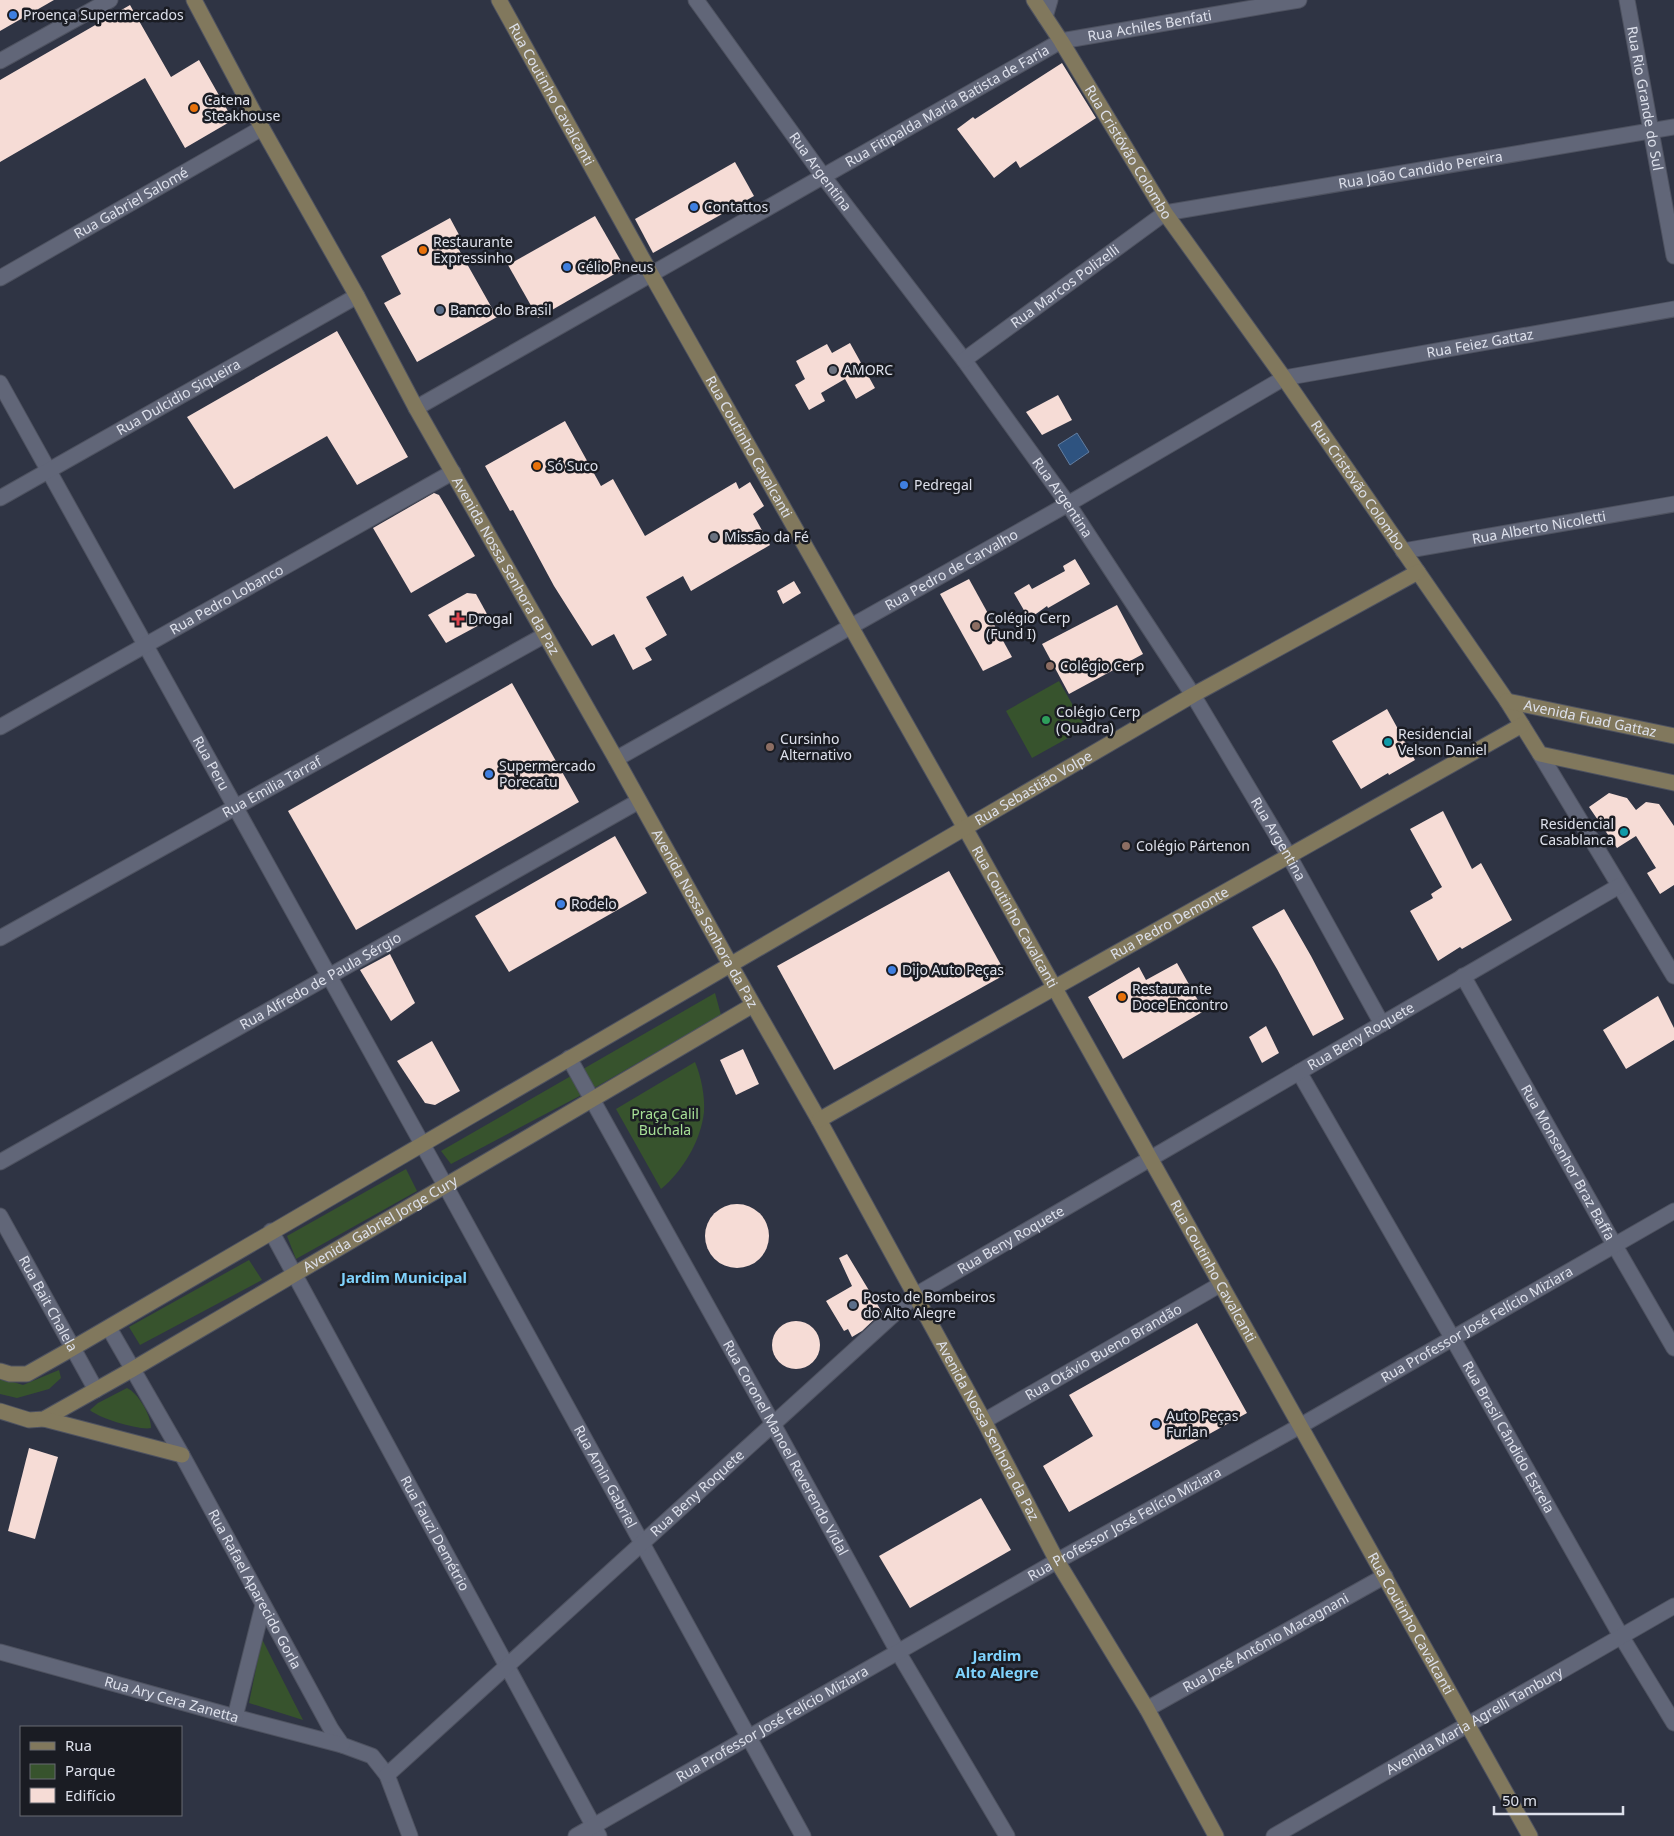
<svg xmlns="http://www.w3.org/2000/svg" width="1674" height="1836" font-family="'Noto Sans',sans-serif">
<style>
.green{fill:#37532d}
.water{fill:#2e5380;stroke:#627da0}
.building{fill:#f6dcd6}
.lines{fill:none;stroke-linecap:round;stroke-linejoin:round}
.street-casing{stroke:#4e5260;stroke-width:17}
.secondary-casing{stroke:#4e5260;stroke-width:17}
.street{stroke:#616678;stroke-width:15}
.secondary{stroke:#81785d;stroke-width:15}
.shop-dot{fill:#3f7fe0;stroke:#1a1c23;stroke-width:2}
.food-dot{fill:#e8710a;stroke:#1a1c23;stroke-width:2}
.service-dot{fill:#5c6f8a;stroke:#1a1c23;stroke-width:2}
.worship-dot{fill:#6b7280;stroke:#1a1c23;stroke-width:2}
.health-dot{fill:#e0444e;stroke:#1a1c23;stroke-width:2}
.education-dot{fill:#8d6e63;stroke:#1a1c23;stroke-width:2}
.leisure-dot{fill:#2e9e5b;stroke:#1a1c23;stroke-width:2}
.culture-dot{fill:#0f9aa8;stroke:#1a1c23;stroke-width:2}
.labels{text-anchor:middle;stroke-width:5;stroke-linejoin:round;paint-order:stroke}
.poi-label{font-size:14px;fill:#dde0eb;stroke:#1a1c23;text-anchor:start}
.street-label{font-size:14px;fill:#dde0eb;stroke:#1a1c23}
.park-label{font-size:14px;fill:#a7e096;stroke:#1a1c23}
.neighbourhood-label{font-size:15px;font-weight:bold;fill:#7fd2fc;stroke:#1a1c23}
</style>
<rect width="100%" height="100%" fill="#2f3444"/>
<g class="green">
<path d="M1059 681 1086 728 1032 758 1006 711Z"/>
<path d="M715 993 721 1015 589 1091 451 1164 441 1151Z"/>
<path d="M695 1062C701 1076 705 1096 704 1112 701 1140 683 1171 661 1189L616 1109Z"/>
<path d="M406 1169 417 1191 296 1259 287 1236Z"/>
<path d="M249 1260 262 1280 140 1345 129 1327Z"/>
<path d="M59 1370 61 1378 49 1389 17 1398 0 1394V1378L23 1385Z"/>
<path d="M127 1388C138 1393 151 1415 151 1428 141 1431 98 1418 90 1410L98 1403Z"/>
<path d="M262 1639 303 1720 249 1703Z"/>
</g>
<path class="water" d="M1077 433 1089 452 1070 465 1058 445Z"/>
<g class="building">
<path d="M0 0H54L0 31Z"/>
<path d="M130 5 171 77 199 60 233 120 185 148 145 78 0 162V80Z"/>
<path d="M1062 63 1096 118 1020 168 1016 161 994 178 957 129 973 117 975 119Z"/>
<path d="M735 162 754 196 653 253 635 219Z"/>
<path d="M595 216 625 268 538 318 508 265Z"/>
<path d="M450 218 464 244 458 248 497 317 417 362 384 303 401 294 381 256Z"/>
<path d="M337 331 408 457 357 485 327 436 234 489 187 417Z"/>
<path d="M850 343 875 388 856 399 845 379 821 393 825 401 809 410 795 385 805 379 796 361 827 344 832 353Z"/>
<path d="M1058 395 1072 420 1042 435 1026 412Z"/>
<path d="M565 421 601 486 613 479 645 536 736 482 739 489 750 482 764 506 753 514 770 545 691 591 683 576 646 597 667 635 645 648 652 660 633 670 614 634 592 646 554 586 513 510 510 511 485 466Z"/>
<path d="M434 493 439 495 475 556 411 593 373 528Z"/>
<path d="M1075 559 1090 584 1048 608 1047 606 1029 619 1014 593 1029 584 1032 589 1065 571 1063 566Z"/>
<path d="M969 579 1012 657 983 671 940 594Z"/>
<path d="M794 581 801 593 783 604 777 591Z"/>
<path d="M467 593 476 594 487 614 483 623 446 643 428 615Z"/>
<path d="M1117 605 1143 654 1069 694 1042 644Z"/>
<path d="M512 683 579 802 356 930 288 811Z"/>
<path d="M1387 709 1415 760 1389 775 1388 773 1361 789 1332 741Z"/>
<path d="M1609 793 1627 798 1636 810 1646 802 1659 804 1674 826V885L1660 894 1647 873 1656 868 1636 836 1617 848 1589 807Z"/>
<path d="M1443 811 1472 869 1481 863 1512 920 1462 949 1460 947 1438 961 1410 911 1433 898 1431 894 1442 887 1410 829Z"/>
<path d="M615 836 647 893 509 972 475 916Z"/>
<path d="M949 871 1006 974 834 1070 777 966Z"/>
<path d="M1284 909 1311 956 1344 1019 1313 1036 1277 969 1252 927Z"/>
<path d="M390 954 415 1003 391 1021 360 970Z"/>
<path d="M1177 963 1204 1011 1123 1059 1088 997 1139 967 1146 980Z"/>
<path d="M1658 996 1674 1028V1040L1626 1069 1603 1030Z"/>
<path d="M1266 1026 1279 1053 1262 1063 1249 1037Z"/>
<path d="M432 1041 460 1091 435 1105 425 1103 397 1061Z"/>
<path d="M743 1049 759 1084 736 1095 720 1060Z"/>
<circle cx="737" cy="1236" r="32"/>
<path d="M847 1254 882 1312 862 1331 852 1337 848 1329 844 1331 826 1301 852 1286 839 1258Z"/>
<circle cx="796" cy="1345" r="24"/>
<path d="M1197 1323 1247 1413 1069 1512 1043 1466 1093 1436 1069 1395Z"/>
<path d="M29 1448 58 1457 35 1539 8 1531Z"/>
<path d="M981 1498 1011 1550 910 1608 879 1556Z"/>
</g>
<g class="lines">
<defs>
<g id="street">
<path id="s1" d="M696 0 823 176 964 360 1068 504 1193 695 1289 856 1382 1024"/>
<path id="s2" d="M1627 0 1674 256"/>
<path d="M1045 17 1050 0"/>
<path d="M0 61 110 0"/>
<path id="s3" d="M0 278 262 128"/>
<path id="s4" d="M964 360 1165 213 1674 127"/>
<path id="s5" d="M0 383 445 1185 803 1836"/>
<path id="s6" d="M416 408 1061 41 1299 0"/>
<path id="s7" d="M0 498 357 296"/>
<path id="s8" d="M1403 551 1674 504"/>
<path id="s9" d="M0 727 453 472"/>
<path d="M1540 754 1674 976"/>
<path id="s10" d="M616 759 1068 504 1284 378 1674 309"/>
<path id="s11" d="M0 938 545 635"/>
<path id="s12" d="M1463 976 1615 1246 1674 1348"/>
<path id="s13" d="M569 1058 773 1424 898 1652 1007 1836"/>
<path id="s14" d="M1299 1072 1453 1339 1621 1636 1674 1723"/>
<path id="s15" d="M0 1162 639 801"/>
<path id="s16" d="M0 1216 96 1390"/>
<path id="s17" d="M271 1231 599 1836"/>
<path id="s18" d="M109 1328 182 1455 331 1729 342 1745 372 1756 387 1775 410 1836"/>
<path id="s19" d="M984 1421 1221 1284"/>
<path id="s20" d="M0 1652 235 1717 342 1745"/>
<path id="s21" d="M1147 1709 1385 1576"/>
<path d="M235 1717 263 1605"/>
<path id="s22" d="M387 1775 914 1296 1619 886"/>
<path id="s23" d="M576 1836 1057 1561 1300 1426 1674 1211"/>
<path id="s24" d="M1274 1836 1674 1606"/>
</g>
<g id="secondary">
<path id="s25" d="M194 0 262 128 357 296 416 408 616 759 730 964 819 1120 984 1421 1057 1561 1147 1709 1216 1836"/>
<path id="s26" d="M499 0 651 274 965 828 1530 1836"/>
<path id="s27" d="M1034 0 1061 41 1165 213 1284 378 1507 701 1540 754 1674 783"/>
<path id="s28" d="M1507 701 1674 736"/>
<path id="s29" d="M819 1120 1522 725"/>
<path id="s30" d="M0 1371 10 1374H27L73 1348 1193 695 1418 572"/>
<path id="s31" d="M0 1411 29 1420 44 1419 133 1369 753 1005"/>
<path d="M44 1419 182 1455"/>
</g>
</defs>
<use href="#street" class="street-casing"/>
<use href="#secondary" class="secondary-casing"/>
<use href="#street" class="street"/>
<use href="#secondary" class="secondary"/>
</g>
<g class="shop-dot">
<circle cx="13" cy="15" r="5"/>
<circle cx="694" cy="207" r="5"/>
<circle cx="567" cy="267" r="5"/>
<circle cx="904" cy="485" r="5"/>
<circle cx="489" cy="774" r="5"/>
<circle cx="561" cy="904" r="5"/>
<circle cx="892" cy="970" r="5"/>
<circle cx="1156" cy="1424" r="5"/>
</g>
<g class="food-dot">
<circle cx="194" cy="108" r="5"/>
<circle cx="423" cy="250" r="5"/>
<circle cx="537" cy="466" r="5"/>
<circle cx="1122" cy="997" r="5"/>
</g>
<g class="service-dot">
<circle cx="440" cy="310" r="5"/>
<circle cx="853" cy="1305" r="5"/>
</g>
<g class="worship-dot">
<circle cx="833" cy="370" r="5"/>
<circle cx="714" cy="537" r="5"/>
</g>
<path class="health-dot" d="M455.5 611.5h5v5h5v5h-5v5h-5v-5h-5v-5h5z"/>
<g class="education-dot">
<circle cx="976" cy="626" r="5"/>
<circle cx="1050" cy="666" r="5"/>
<circle cx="770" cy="747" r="5"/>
<circle cx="1126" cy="846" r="5"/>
</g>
<circle class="leisure-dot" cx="1046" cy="720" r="5"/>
<g class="culture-dot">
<circle cx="1388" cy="742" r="5"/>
<circle cx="1624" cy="832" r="5"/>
</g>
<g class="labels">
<g class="poi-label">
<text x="23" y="20">Proença Supermercados</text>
<text x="204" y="105">Catena<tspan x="204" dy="16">Steakhouse</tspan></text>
<text x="704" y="212">Contattos</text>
<text x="433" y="247">Restaurante<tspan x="433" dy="16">Expressinho</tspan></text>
<text x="577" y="272">Célio Pneus</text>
<text x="450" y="315">Banco do Brasil</text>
<text x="843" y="375">AMORC</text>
<text x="547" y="471">Só Suco</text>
<text x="914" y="490">Pedregal</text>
<text x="724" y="542">Missão da Fé</text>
<text x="986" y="623">Colégio Cerp<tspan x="986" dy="16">(Fund I)</tspan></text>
<text x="468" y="624">Drogal</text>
<text x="1060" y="671">Colégio Cerp</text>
<text x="1056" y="717">Colégio Cerp<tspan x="1056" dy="16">(Quadra)</tspan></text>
<text x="1398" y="739">Residencial<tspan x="1398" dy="16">Velson Daniel</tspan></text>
<text x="780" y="744">Cursinho<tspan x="780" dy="16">Alternativo</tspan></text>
<text x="499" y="771">Supermercado<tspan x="499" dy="16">Porecatu</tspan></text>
<text x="1614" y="829" text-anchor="end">Residencial<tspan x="1614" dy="16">Casablanca</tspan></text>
<text x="1136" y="851">Colégio Pártenon</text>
<text x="571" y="909">Rodelo</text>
<text x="902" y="975">Dijo Auto Peças</text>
<text x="1132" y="994">Restaurante<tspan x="1132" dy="16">Doce Encontro</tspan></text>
<text x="863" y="1302">Posto de Bombeiros<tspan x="863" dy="16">do Alto Alegre</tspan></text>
<text x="1166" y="1421">Auto Peças<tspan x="1166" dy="16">Furlan</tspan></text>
</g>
<g class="street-label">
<text dy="5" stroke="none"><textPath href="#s6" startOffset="832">Rua Achiles Benfati</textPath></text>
<text dy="5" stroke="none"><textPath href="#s26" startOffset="108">Rua Coutinho Cavalcanti</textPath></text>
<text dy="5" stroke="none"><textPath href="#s2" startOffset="100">Rua Rio Grande do Sul</textPath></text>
<text dy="5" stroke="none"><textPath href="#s6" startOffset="611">Rua Fitipalda Maria Batista de Faria</textPath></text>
<text dy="5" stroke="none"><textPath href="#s27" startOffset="179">Rua Cristóvão Colombo</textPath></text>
<text dy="5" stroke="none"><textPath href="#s4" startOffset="508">Rua João Candido Pereira</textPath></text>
<text dy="5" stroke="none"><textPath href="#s1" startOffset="212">Rua Argentina</textPath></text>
<text dy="5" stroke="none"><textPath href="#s3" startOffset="151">Rua Gabriel Salomé</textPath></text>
<text dy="5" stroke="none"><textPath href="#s4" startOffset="125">Rua Marcos Polizelli</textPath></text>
<text dy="5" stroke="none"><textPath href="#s10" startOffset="968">Rua Feiez Gattaz</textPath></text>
<text dy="5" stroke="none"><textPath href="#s7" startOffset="205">Rua Dulcidio Siqueira</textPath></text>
<text dy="5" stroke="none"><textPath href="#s26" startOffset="512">Rua Coutinho Cavalcanti</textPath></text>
<text dy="5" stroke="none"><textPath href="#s27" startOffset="584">Rua Cristóvão Colombo</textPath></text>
<text dy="5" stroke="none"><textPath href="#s1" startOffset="618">Rua Argentina</textPath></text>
<text dy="5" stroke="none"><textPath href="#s8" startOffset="138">Rua Alberto Nicoletti</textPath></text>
<text dy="5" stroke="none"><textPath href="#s25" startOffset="646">Avenida Nossa Senhora da Paz</textPath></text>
<text dy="5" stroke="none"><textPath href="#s10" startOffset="385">Rua Pedro de Carvalho</textPath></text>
<text dy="5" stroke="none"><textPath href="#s9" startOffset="260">Rua Pedro Lobanco</textPath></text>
<text dy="5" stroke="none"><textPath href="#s28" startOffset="85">Avenida Fuad Gattaz</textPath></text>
<text dy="5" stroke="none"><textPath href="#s5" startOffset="435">Rua Peru</textPath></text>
<text dy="5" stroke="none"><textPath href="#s11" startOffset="311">Rua Emilia Tarraf</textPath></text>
<text dy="5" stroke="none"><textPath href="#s30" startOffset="1192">Rua Sebastião Volpe</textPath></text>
<text dy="5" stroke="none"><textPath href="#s1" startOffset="1022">Rua Argentina</textPath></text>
<text dy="5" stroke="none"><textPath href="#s25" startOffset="1051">Avenida Nossa Senhora da Paz</textPath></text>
<text dy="5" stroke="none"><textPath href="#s26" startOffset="1052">Rua Coutinho Cavalcanti</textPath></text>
<text dy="5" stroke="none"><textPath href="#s29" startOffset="402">Rua Pedro Demonte</textPath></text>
<text dy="5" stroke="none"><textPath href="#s15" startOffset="368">Rua Alfredo de Paula Sérgio</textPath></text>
<text dy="5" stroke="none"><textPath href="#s22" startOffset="1229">Rua Beny Roquete</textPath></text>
<text dy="5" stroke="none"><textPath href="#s12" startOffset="214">Rua Monsenhor Braz Baffa</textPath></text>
<text dy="5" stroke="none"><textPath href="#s31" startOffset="434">Avenida Gabriel Jorge Cury</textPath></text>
<text dy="5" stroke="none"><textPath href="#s22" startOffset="824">Rua Beny Roquete</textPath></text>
<text dy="5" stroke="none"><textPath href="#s26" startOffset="1458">Rua Coutinho Cavalcanti</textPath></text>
<text dy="5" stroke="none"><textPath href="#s16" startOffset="100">Rua Bait Chalela</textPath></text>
<text dy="5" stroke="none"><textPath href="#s23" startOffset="1036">Rua Professor José Felício Miziara</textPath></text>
<text dy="5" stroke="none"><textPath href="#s19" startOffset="138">Rua Otávio Bueno Brandão</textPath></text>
<text dy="5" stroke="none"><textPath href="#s25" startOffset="1636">Avenida Nossa Senhora da Paz</textPath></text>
<text dy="5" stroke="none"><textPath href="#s14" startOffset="421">Rua Brasil Cândido Estrela</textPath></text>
<text dy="5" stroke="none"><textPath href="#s13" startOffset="446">Rua Coronel Manoel Reverendo Vidal</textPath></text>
<text dy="5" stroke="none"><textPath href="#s5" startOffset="1250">Rua Amin Gabriel</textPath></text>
<text dy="5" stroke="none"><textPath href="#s22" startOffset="419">Rua Beny Roquete</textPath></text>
<text dy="5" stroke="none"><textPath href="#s23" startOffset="631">Rua Professor José Felício Miziara</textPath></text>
<text dy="5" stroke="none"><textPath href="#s17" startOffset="344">Rua Fauzi Demétrio</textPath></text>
<text dy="5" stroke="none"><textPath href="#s18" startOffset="299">Rua Rafael Aparecido Gorla</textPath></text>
<text dy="5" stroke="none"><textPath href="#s26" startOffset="1862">Rua Coutinho Cavalcanti</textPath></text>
<text dy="5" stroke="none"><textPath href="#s21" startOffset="136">Rua José Antônio Macagnani</textPath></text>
<text dy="5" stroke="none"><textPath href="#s20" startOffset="178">Rua Ary Cera Zanetta</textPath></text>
<text dy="5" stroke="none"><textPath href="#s24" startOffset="231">Avenida Maria Agrelli Tambury</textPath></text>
<text dy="5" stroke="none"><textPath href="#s23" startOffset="226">Rua Professor José Felício Miziara</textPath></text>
</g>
<g class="park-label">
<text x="665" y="1119">Praça Calil<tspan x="665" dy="16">Buchala</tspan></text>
</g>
<g class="neighbourhood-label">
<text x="404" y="1283">Jardim Municipal</text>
<text x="997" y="1661">Jardim<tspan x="997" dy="17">Alto Alegre</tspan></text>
</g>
</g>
<rect x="20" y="1726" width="162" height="90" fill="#1a1c23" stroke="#686a73"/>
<rect x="30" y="1742" width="25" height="8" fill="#81785d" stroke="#686a73"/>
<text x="65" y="1751" font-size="15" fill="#dde0eb">Rua</text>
<rect x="30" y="1764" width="25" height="15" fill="#37532d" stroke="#686a73"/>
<text x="65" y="1776" font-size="15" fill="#dde0eb">Parque</text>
<rect x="30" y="1788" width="25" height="15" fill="#f6dcd6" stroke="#686a73"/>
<text x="65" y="1801" font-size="15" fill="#dde0eb">Edifício</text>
<path d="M1494 1806v8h129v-8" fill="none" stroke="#dde0eb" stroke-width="2.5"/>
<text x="1502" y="1806" font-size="15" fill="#dde0eb" stroke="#1a1c23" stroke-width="4" paint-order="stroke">50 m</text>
</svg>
